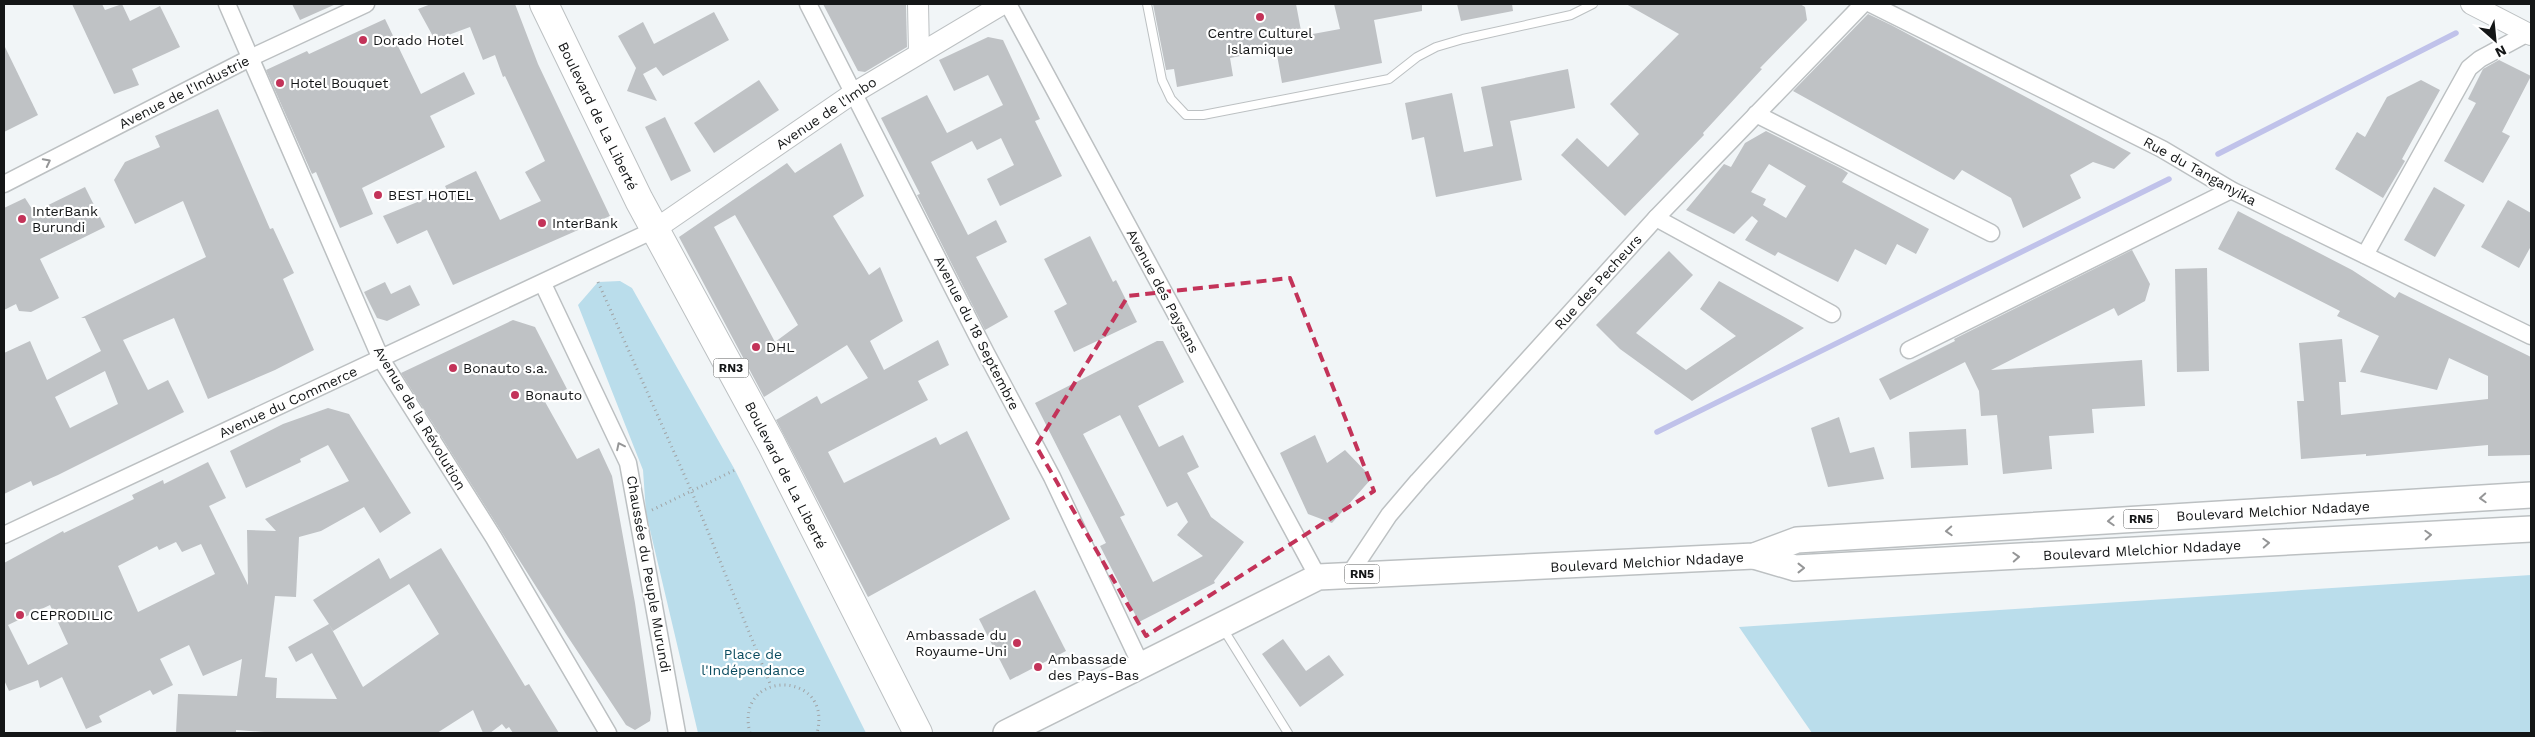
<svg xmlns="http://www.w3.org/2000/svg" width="2535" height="737" font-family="'Work Sans',sans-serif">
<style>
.green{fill:#baddeb}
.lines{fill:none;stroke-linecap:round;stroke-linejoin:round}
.stream{stroke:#c0c2ea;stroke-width:5.5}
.building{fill:#bfc2c5;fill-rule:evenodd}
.service-casing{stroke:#bcc0c2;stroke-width:10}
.minor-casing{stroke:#bcc0c2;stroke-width:19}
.tertiary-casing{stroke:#bcc0c2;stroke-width:22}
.primary-casing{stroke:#bcc0c2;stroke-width:28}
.trunk-casing{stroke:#bcc0c2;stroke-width:30}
.path{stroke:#a1a4a6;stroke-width:3;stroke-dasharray:1 4;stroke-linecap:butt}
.service{stroke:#fff;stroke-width:8}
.minor{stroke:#fff;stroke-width:16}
.tertiary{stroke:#fff;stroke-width:20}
.primary{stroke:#fff;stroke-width:25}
.trunk{stroke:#fff;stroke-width:28}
.oneway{stroke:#959697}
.marked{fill:none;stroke:#c33359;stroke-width:4;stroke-dasharray:10 6;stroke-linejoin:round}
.poi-dot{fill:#c33359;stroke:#fff;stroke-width:2}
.labels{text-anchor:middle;stroke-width:4.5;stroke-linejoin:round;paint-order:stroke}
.shield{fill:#fff;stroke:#5a5c5d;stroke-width:1}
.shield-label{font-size:12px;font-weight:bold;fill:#141617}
.poi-label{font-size:14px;fill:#141617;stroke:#fff;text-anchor:start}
.street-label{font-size:14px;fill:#141617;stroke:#fff}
.park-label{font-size:14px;fill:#0b4c60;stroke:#fff}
</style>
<rect width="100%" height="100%" fill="#f1f5f7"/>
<g class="green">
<path d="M620 281 632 288 735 470 866 733H698L646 513 643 470 578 305 598 282Z"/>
<path d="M2531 575V733H1812L1739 627Z"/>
</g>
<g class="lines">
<g class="stream">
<path d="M2218 154 2456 33"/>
<path d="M1657 432 2169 179"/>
</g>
</g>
<g class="building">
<path d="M72 4H102L105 10 122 4 130 21 160 6 180 47 132 69 139 85 114 94Z"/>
<path d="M292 4H336L300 20Z"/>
<path d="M431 4H515L538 64 610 216 453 285 427 230 397 244 383 216 447 190 445 186 476 171 500 220 541 201 525 172 545 161 505 76 503 77 495 55 483 60 470 27 435 40 418 9Z"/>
<path d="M823 4H906L907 47 865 72 858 71Z"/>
<path d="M1153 4H1296L1302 36 1340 29 1334 4H1422V11L1374 20 1382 63 1282 83 1276 49 1230 58 1233 76 1177 87 1174 69 1166 70Z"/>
<path d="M1457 4H1512L1513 11 1461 21Z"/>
<path d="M1626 4H1800L1805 7 1807 20 1760 68 1762 69 1703 133 1704 135 1625 216 1561 155 1577 138 1608 167 1639 134 1610 104 1679 34Z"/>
<path d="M714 12 729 40 663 76 656 67 643 74 657 101 627 91 636 68 618 36 643 22 654 44Z"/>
<path d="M1868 14 1891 25 2131 153 2114 169 2093 162 2070 175 2081 198 2023 228 2011 198 1962 170 1954 180 1793 91Z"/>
<path d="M385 19 421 94 464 72 475 94 430 116 445 147 362 188 373 214 340 228 316 172 312 174 266 70 307 51 309 54Z"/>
<path d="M988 37 1003 40 1040 119 1035 121 1062 176 1000 206 987 179 1014 165 1001 138 977 150 972 141 931 162 968 235 996 220 1007 242 976 257 1008 317 985 330 917 195 920 194 881 118 927 95 947 133 1003 105 988 75 954 91 939 60Z"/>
<path d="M4 45 38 115 4 132Z"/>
<path d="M2499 60 2531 76 2502 132 2510 136 2483 183 2444 161 2476 103 2468 99 2483 69Z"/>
<path d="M1568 69 1575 108 1510 121 1522 180 1436 197 1424 137 1412 140 1405 103 1452 93 1464 152 1493 146 1481 87Z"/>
<path d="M759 80 779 110 714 153 694 123Z"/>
<path d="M2421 80 2440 90 2402 159 2405 161 2383 198 2335 169 2357 132 2365 137 2387 97Z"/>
<path d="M218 109 270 229 273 228 294 273 283 279 314 350 275 370 208 399 174 318 123 340 148 390 168 380 184 412 58 475 33 486 31 481 4 494V353L30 341 47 380 101 351 85 318H81L206 257 183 201 135 224 114 180 125 162 160 147 155 136ZM105 371 118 404 70 428 55 397Z"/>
<path d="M665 117 691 171 671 181 645 127Z"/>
<path d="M1766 131 1842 169 1848 173 1842 182 1929 229 1916 254 1897 244 1886 265 1855 249 1838 282 1778 252 1775 256 1745 240 1758 221 1752 216 1734 234 1686 210 1724 164 1731 167 1745 143ZM1769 164 1806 186 1786 218 1763 205 1766 199 1751 192Z"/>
<path d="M841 143 864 196 833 216 869 275 880 267 903 321 870 341 884 370 938 340 949 365 918 381 928 400 828 452 844 483 936 437 940 445 967 431 1010 519 868 597 776 420 817 396 821 404 868 378 847 345 764 397 679 237 787 163 795 173ZM735 215 798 325 775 342 714 227Z"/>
<path d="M85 187 105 227 40 259 59 298 31 312 19 311 16 304 4 310V208L25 198 34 212Z"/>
<path d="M2434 187 2465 205 2435 257 2404 240Z"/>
<path d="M2508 200 2531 213V246L2519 268 2481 247Z"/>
<path d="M2238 211 2352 270 2395 298 2399 292 2531 357V455L2488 456V445L2366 456V454L2301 459 2297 401H2304L2299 343 2342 339 2346 382H2339L2341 415 2488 399V376L2449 358 2437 390 2360 372 2379 336 2337 316 2340 311 2218 249Z"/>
<path d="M1090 236 1113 282 1116 280 1137 322 1074 352 1054 311 1067 304 1044 259Z"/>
<path d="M2132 250 2150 284 2145 301 2118 316 2114 308 1991 370 2142 360 2145 406 2092 409 2094 433 2049 436 2052 469 2003 474 1997 415 1981 416 1979 391 1965 362 1890 400 1879 379 1955 341 1954 339Z"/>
<path d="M1669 251 1693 275 1636 333 1686 370 1736 336 1700 309 1719 281 1804 328 1692 401 1620 349 1596 325Z"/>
<path d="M2207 268 2209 371 2177 372 2175 269Z"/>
<path d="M385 282 391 294 410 285 420 305 387 321 377 318 364 292Z"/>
<path d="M513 320 535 327 567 389 544 400 577 459 599 448 612 476 635 603 651 713 650 721 635 730 626 725 566 634 401 373Z"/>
<path d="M1157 341H1163L1184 382 1138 406 1159 447 1183 435 1199 467 1187 473 1211 517 1244 542 1214 581 1215 583 1139 622 1100 546 1106 543 1035 403ZM1120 415 1167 507 1177 502 1188 522 1177 535 1203 556 1153 582 1120 517 1125 515 1083 434Z"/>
<path d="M328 408 349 414 411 513 380 533 364 507 321 531 299 537 296 597 275 596 265 677 277 678 276 698 337 699 312 653 296 662 288 647 329 624 313 600 379 558 390 579 441 548 525 686 529 684 559 733H513L509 727 506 729 502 724 490 733H483L473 710 437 733H278L236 730V733H176L178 694 237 696 242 659 203 676 189 645 160 659 173 685 153 695 150 690 99 716 102 722 86 729 62 677 40 688 38 680 9 691 4 680V563L63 531 64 533 134 499 132 495 163 480 164 484 208 462 226 498 209 506 248 585 247 530 276 531 265 519 349 481 328 445 300 459 301 462 246 488 230 451 283 424ZM176 542 182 552 201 544 215 574 138 612 118 566 157 546 159 550ZM409 584 439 634 363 687 329 624 333 631ZM50 605 68 644 28 665 8 625Z"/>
<path d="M1839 417 1850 453 1874 447 1884 479 1828 487 1811 428Z"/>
<path d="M1966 429 1968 465 1911 468 1909 432Z"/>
<path d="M1315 435 1327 463 1345 450 1372 478 1332 523 1308 514 1280 453Z"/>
<path d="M1035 590 1066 651 1010 680 979 619Z"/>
<path d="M1283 639 1306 671 1329 655 1344 675 1300 707 1262 654Z"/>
</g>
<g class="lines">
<defs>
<g id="service">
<path d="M1147 4 1162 80 1171 99 1186 115H1203L1389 79 1417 57 1436 47 1463 39 1571 15 1593 4"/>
<path d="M1222 627 1288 733"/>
</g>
<g id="minor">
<path d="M227 4 381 359 494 538 608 733"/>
<path d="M808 4 986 353 1052 477 1141 665"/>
<path d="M1008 4 1318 577"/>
<path d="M1871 4 2162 149 2231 190 2531 336"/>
<path d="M1756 114 1991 233"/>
<path d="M4 184 250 58 366 4"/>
<path d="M1656 218 1832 314"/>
<path d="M2365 255 2469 68 2480 59 2528 33"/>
<path d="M543 284 628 463 677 733"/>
<path d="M1909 350 2231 190"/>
<path d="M4 535 654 230"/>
<path d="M1349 575 1389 515 1418 481 1656 218 1863 4"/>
</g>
<g id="tertiary">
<path d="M918 4 919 53"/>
<path d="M2471 4 2531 35"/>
<path d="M654 230 852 94 1003 4"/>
</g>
<g id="primary">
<path d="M1754 556 1795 568 2531 529"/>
<path d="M1006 733 1318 577 1754 556 1797 540 2531 495"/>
</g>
<path id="trunk" d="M544 4 639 200 771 443 918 733"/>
</defs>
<use href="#service" class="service-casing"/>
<use href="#minor" class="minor-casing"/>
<use href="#tertiary" class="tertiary-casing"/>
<use href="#primary" class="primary-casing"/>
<use href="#trunk" class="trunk-casing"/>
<g class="path">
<path d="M598 282 691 490 771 686"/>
<path d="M652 510 735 470"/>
<path d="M750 733C733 669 834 669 817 733"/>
</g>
<use href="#service" class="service"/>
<use href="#minor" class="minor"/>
<use href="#tertiary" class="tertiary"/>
<use href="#primary" class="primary"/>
<use href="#trunk" class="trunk"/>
</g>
<defs><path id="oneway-chevron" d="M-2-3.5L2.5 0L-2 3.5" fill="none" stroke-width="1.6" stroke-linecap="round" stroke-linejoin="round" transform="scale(1.25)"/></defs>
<g class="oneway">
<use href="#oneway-chevron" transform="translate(47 162) rotate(-27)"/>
<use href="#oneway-chevron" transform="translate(620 446) rotate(-116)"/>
<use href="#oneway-chevron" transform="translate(2483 498) rotate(177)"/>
<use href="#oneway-chevron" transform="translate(2111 521) rotate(177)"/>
<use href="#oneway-chevron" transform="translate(1949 531) rotate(177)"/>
<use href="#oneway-chevron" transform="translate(2428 535) rotate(-3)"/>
<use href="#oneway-chevron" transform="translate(2266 543) rotate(-3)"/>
<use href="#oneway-chevron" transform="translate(2016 557) rotate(-3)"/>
<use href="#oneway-chevron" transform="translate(1801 568)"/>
</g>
<path class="marked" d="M1290 278 1374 491 1146 636 1036 446 1128 296Z"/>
<g class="poi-dot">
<circle cx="1260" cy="17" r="5"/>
<circle cx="363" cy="40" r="5"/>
<circle cx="280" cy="83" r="5"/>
<circle cx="378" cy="195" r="5"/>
<circle cx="22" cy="219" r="5"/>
<circle cx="542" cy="223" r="5"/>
<circle cx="756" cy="347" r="5"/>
<circle cx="453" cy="368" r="5"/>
<circle cx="515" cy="395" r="5"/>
<circle cx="20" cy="615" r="5"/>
<circle cx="1017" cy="643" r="5"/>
<circle cx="1038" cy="667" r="5"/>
</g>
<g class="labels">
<g class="shield">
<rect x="713.5" y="358.5" width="35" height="19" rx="4"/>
<rect x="2123.5" y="509.5" width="35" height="19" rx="4"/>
<rect x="1344.5" y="564.5" width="35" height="19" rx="4"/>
</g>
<g class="shield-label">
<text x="731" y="372">RN3</text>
<text x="2141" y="523">RN5</text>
<text x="1362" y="578">RN5</text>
</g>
<g class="poi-label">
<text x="1260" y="38" text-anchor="middle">Centre Culturel<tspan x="1260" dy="16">Islamique</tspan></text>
<text x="373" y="45">Dorado Hotel</text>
<text x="290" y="88">Hotel Bouquet</text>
<text x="388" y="200">BEST HOTEL</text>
<text x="32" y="216">InterBank<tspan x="32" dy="16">Burundi</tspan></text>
<text x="552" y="228">InterBank</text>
<text x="766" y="352">DHL</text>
<text x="463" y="373">Bonauto s.a.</text>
<text x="525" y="400">Bonauto</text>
<text x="30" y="620">CEPRODILIC</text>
<text x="1007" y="640" text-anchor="end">Ambassade du<tspan x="1007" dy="16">Royaume-Uni</tspan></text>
<text x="1048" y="664">Ambassade<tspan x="1048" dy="16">des Pays-Bas</tspan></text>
</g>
<g class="street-label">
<text transform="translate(184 92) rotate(-27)" y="5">Avenue de l'Industrie</text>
<text transform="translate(826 113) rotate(-34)" y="5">Avenue de l'Imbo</text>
<text transform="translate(598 116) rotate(64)" y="5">Boulevard de La Liberté</text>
<text transform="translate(2200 171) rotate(29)" y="5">Rue du Tanganyika</text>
<text transform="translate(1598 282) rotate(-48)" y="5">Rue des Pecheurs</text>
<text transform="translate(1163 291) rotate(62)" y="5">Avenue des Paysans</text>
<text transform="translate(977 333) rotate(63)" y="5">Avenue du 18 Septembre</text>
<text transform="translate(288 402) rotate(-25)" y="5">Avenue du Commerce</text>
<text transform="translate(420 418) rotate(59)" y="5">Avenue de la Révolution</text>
<text transform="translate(786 475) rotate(63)" y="5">Boulevard de La Liberté</text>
<text transform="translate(2273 511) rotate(-3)" y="5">Boulevard Melchior Ndadaye</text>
<text transform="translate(2142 550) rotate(-3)" y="5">Boulevard Mlelchior Ndadaye</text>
<text transform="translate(1647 562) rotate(-3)" y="5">Boulevard Melchior Ndadaye</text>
<text transform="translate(649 574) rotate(80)" y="5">Chaussée du Peuple Murundi</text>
</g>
<g class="park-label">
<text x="753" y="659">Place de<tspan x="753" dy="16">l'Indépendance</tspan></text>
</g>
</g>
<rect width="2535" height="737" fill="none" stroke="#141617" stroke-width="10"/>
<g transform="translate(2495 40) rotate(153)" stroke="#ffffff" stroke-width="4" paint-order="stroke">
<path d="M0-4L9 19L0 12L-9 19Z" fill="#141617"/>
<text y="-8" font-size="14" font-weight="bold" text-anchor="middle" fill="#141617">N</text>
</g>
</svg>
